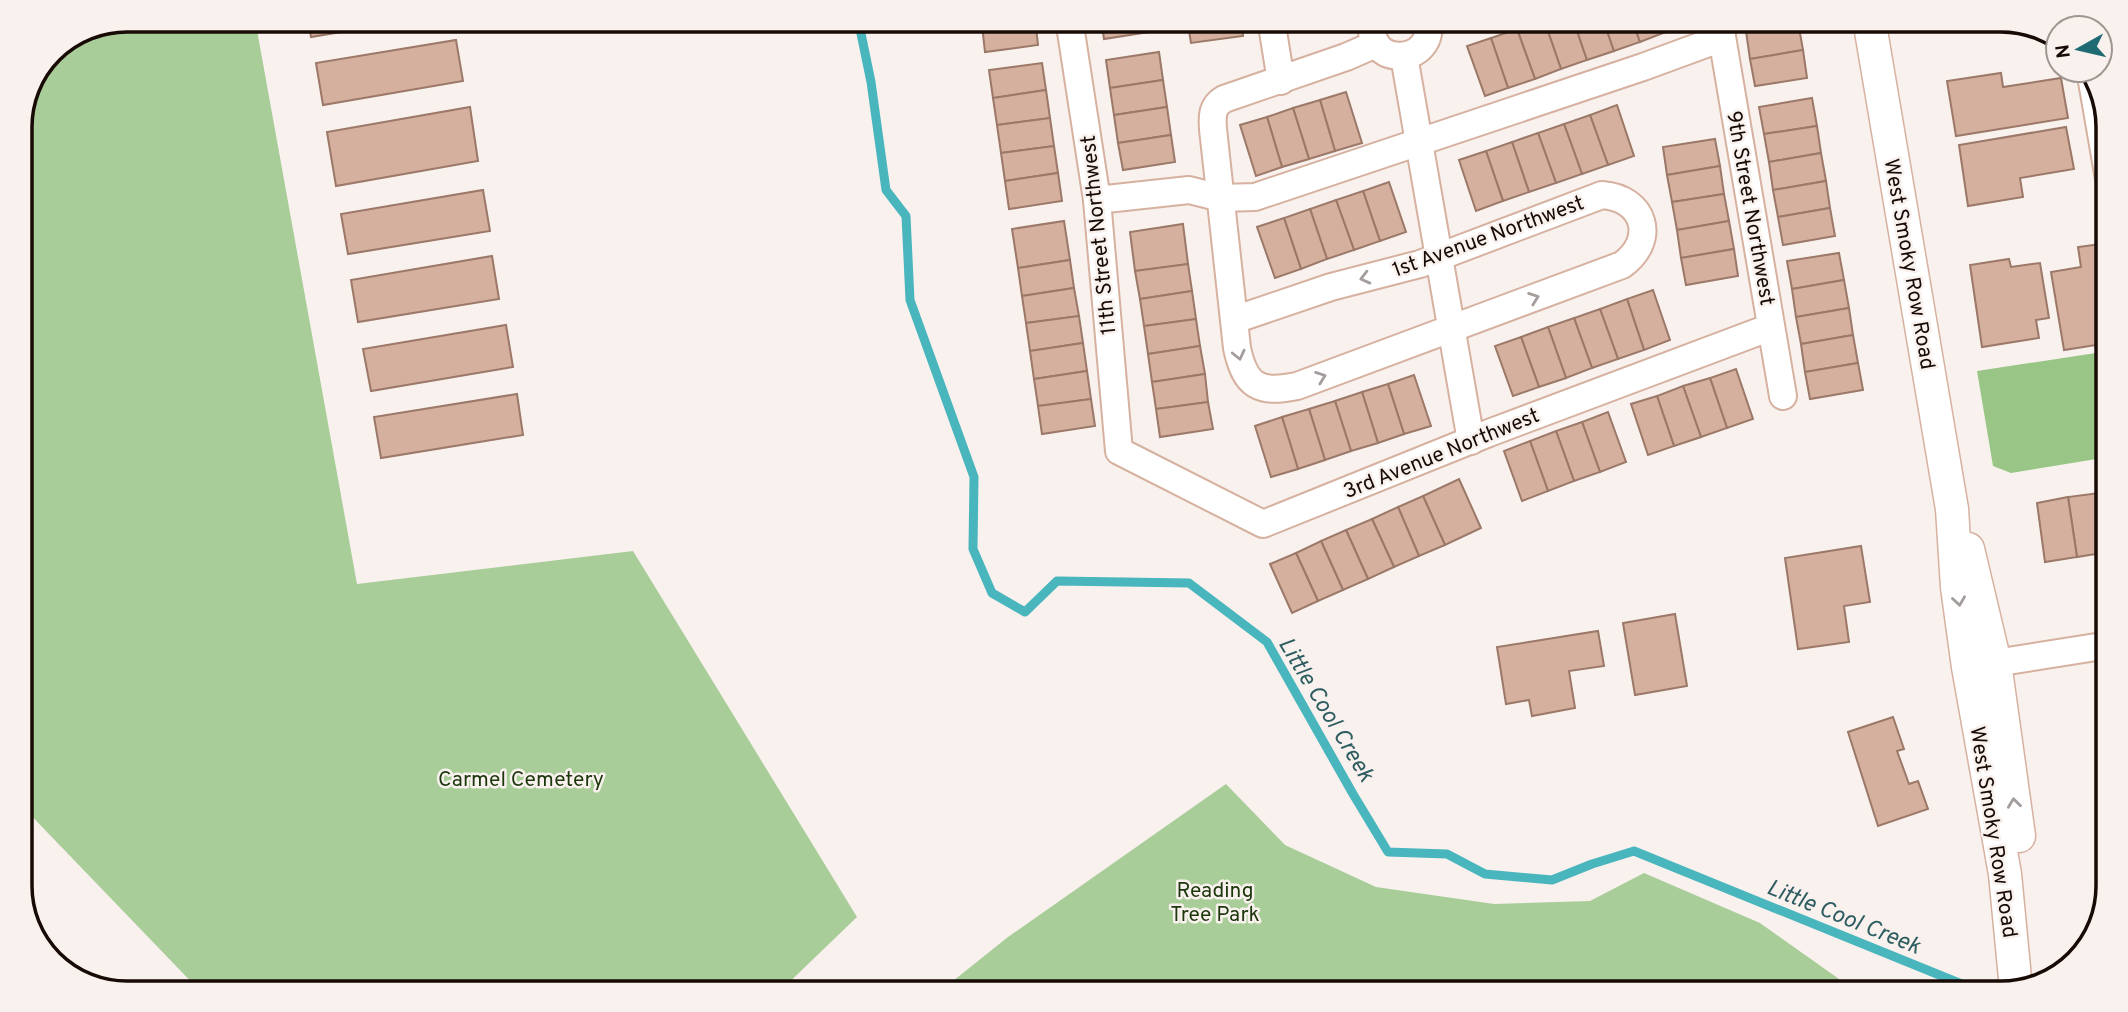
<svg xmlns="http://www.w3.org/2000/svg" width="2128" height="1012" font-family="Overpass,sans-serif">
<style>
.green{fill:#a8cd99}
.forest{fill:#99c687}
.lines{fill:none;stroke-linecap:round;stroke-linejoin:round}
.stream{stroke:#49b6be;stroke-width:9}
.building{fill:#d5b09e;stroke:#9b7868;stroke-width:2}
.minor-casing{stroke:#d6b1a0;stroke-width:30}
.tertiary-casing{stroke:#d6b1a0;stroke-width:35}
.minor{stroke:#fff;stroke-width:26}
.tertiary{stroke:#fff;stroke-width:32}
.oneway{stroke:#a39d9b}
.labels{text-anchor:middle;stroke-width:5;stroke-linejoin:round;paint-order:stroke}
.street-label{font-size:21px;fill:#180b06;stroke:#f9f1ee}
.park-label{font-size:21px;fill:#1b370b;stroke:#f9f1ee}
.water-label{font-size:23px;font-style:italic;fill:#2e5d61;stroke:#f9f1ee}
.rim{fill:none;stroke:#180b06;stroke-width:3.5}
</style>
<rect width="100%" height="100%" fill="#f9f1ee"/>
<g class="green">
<path d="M126 19H255L357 584 633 551 857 917 778 993H202L20 804 19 120 51 50Z"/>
<path d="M1226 784 1285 845 1376 887 1494 904 1590 901 1644 873 1760 923 1839 979 1851 993H938L1008 937Z"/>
</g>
<g class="forest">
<path d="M2109 351V457L2011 473 1993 466 1977 371Z"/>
<path d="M2109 797V886L2100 925 2106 802Z"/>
</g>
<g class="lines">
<path class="stream" d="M858 19 871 82 886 190 906 216 910 300 974 477 973 549 992 593 1025 612 1057 581 1189 583 1267 642 1353 794 1388 852 1447 854 1485 874 1552 880 1592 864 1634 851 1969 987 2010 986"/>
</g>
<g class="building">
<path d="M308 19H419L311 37Z"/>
<path d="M981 19H1019L982 25Z"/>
<path d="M1019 19H1035L1038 45 985 52 982 25Z"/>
<path d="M1101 19H1154L1156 31 1104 39Z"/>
<path d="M1187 19H1241L1243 36 1191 43Z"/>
<path d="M1573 19 1587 60 1561 69 1544 20Z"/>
<path d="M1573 19H1603L1614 51 1587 60Z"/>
<path d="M1603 19H1632L1640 42 1614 51Z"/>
<path d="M1632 19H1661L1666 32 1640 42Z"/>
<path d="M1661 19H1690L1691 23 1666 32Z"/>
<path d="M1744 19H1798V22L1746 31Z"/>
<path d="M1928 19H1964L1965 20 1928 25Z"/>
<path d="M1544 20 1561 69 1535 79 1517 29Z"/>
<path d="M1798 22 1803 50 1750 59 1746 31Z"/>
<path d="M1517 29 1535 79 1508 88 1491 38Z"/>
<path d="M1491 38 1508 88 1485 96 1467 46Z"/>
<path d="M456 40 463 81 323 105 316 63Z"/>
<path d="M1803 50 1807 78 1755 86 1750 59Z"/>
<path d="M1159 52 1163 80 1110 88 1106 60Z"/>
<path d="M1042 63 1046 90 993 98 989 70Z"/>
<path d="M2001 73 2003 87 2061 78 2068 118 1956 136 1947 81Z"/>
<path d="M1163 80 1167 107 1114 115 1110 88Z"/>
<path d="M1046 90 1050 118 997 125 993 98Z"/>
<path d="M1346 92 1362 143 1335 151 1320 100Z"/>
<path d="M1812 98 1817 126 1764 134 1759 107Z"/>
<path d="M1320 100 1335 151 1309 159 1293 108Z"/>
<path d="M1617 105 1634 156 1608 165 1590 115Z"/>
<path d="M470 107 478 161 336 186 327 132Z"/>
<path d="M1167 107 1171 135 1118 143 1114 115Z"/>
<path d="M1293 108 1309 159 1282 167 1267 117Z"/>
<path d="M1590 115 1608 165 1582 174 1564 124Z"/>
<path d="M1267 117 1282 167 1256 176 1240 125Z"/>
<path d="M1050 118 1054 146 1001 153 997 125Z"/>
<path d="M1564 124 1582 174 1556 183 1538 133Z"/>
<path d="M1817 126 1821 153 1769 162 1764 134Z"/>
<path d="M2066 127 2074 169 2020 178 2023 197 1968 206 1959 145Z"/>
<path d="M1538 133 1556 183 1529 192 1512 142Z"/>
<path d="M1171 135 1175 162 1123 170 1118 143Z"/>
<path d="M1715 139 1720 166 1667 175 1663 147Z"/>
<path d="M1512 142 1529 192 1503 201 1486 151Z"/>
<path d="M1054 146 1058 173 1005 181 1001 153Z"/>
<path d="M1486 151 1503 201 1476 211 1459 160Z"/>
<path d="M1821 153 1826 181 1773 190 1769 162Z"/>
<path d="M1720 166 1724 194 1672 202 1667 175Z"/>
<path d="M1058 173 1062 201 1009 209 1005 181Z"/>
<path d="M1826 181 1830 208 1778 217 1773 190Z"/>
<path d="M1389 182 1406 232 1380 241 1363 191Z"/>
<path d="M483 190 490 231 348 254 341 214Z"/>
<path d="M1363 191 1380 241 1354 250 1336 200Z"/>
<path d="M1724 194 1729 221 1677 230 1672 202Z"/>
<path d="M1336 200 1354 250 1327 259 1310 209Z"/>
<path d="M1830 208 1835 236 1783 245 1778 217Z"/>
<path d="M1310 209 1327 259 1301 269 1284 218Z"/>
<path d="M1284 218 1301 269 1275 278 1257 227Z"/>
<path d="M1064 221 1070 260 1018 268 1012 229Z"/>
<path d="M1729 221 1734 249 1681 258 1677 230Z"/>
<path d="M1183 224 1188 264 1135 271 1130 232Z"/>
<path d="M2109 243V343L2064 350 2051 272 2081 267 2078 247Z"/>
<path d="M1734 249 1738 276 1686 285 1681 258Z"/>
<path d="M1839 253 1844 280 1792 289 1787 261Z"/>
<path d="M492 256 499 299 358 322 351 280Z"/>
<path d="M2009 259 2011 267 2040 263 2049 318 2036 320 2039 338 1982 347 1970 265Z"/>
<path d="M1070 260 1074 288 1022 296 1018 268Z"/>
<path d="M1188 264 1192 291 1140 299 1135 271Z"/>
<path d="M1844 280 1849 308 1796 317 1792 289Z"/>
<path d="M1074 288 1079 316 1026 323 1022 296Z"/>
<path d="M1653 290 1670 340 1644 350 1627 299Z"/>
<path d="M1192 291 1196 319 1144 326 1140 299Z"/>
<path d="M1627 299 1644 350 1618 359 1600 309Z"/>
<path d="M1849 308 1853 335 1801 344 1796 317Z"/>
<path d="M1600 309 1618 359 1592 368 1574 318Z"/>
<path d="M1079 316 1083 343 1030 351 1026 323Z"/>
<path d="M1574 318 1592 368 1566 378 1548 327Z"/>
<path d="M1196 319 1200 346 1148 354 1144 326Z"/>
<path d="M506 325 513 367 371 391 363 349Z"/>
<path d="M1548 327 1566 378 1539 387 1521 337Z"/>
<path d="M1853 335 1858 363 1805 372 1801 344Z"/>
<path d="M1521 337 1539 387 1513 396 1495 346Z"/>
<path d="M1083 343 1087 371 1034 379 1030 351Z"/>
<path d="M1200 346 1205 374 1152 382 1148 354Z"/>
<path d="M1858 363 1863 390 1810 399 1805 372Z"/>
<path d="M1736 369 1753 419 1727 428 1710 378Z"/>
<path d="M1087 371 1091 399 1038 406 1034 379Z"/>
<path d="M1205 374 1208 402 1156 409 1152 382Z"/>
<path d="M1414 375 1431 426 1404 434 1388 384Z"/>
<path d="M1710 378 1727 428 1701 437 1683 386Z"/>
<path d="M1388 384 1404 434 1378 443 1362 392Z"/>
<path d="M1683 386 1701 437 1674 446 1657 396Z"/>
<path d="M1362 392 1378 443 1351 451 1335 401Z"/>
<path d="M517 394 523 435 381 458 374 417Z"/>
<path d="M1657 396 1674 446 1648 455 1631 404Z"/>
<path d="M1091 399 1095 426 1042 434 1038 406Z"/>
<path d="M1335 401 1351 451 1325 460 1309 409Z"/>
<path d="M1208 402 1213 429 1160 437 1156 409Z"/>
<path d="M1309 409 1325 460 1298 469 1282 417Z"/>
<path d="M1608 412 1626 462 1600 472 1582 422Z"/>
<path d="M1282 417 1298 469 1271 477 1255 426Z"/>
<path d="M1582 422 1600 472 1574 481 1556 431Z"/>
<path d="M1556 431 1574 481 1548 491 1530 441Z"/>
<path d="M1530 441 1548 491 1522 501 1504 451Z"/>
<path d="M1459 479 1481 528 1445 545 1423 496Z"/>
<path d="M2109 491V552H2108L2099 493Z"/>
<path d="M2099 493 2108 552 2077 557 2068 497Z"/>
<path d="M1423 496 1445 545 1419 556 1398 507Z"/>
<path d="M2068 497 2077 557 2045 562 2037 503Z"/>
<path d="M1398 507 1419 556 1394 567 1372 519Z"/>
<path d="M1372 519 1394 567 1368 579 1346 530Z"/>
<path d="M1346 530 1368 579 1343 590 1321 541Z"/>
<path d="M1321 541 1343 590 1318 601 1296 553Z"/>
<path d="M1861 546 1870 602 1844 606 1849 642 1798 649 1785 558Z"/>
<path d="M1296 553 1318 601 1292 613 1270 564Z"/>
<path d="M1675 614 1687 686 1635 695 1623 623Z"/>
<path d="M1598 631 1604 666 1569 671 1575 708 1532 716 1529 700 1506 704 1497 647Z"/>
<path d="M1893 717 1904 749 1897 751 1909 784 1918 781 1928 809 1878 826 1848 732Z"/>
</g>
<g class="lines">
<defs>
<g id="minor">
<path d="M1069 19 1097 200 1119 451 1263 524 1489 433 1771 327"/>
<path d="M1271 19 1281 81"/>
<path d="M1373 19C1362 70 1439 66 1427 19"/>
<path d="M1719 19 1783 396"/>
<path d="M1404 56 1471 441"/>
<path d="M2090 70 2109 179"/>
<path d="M1097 200 1189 190 1221 198 1255 197 1643 67 1722 38"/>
<path d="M1234 320 1331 287 1420 264 1602 195C1645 198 1657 240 1622 265L1297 386C1259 394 1245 386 1237 348L1213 129C1212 116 1212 106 1224 99L1346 57 1376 44"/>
<path d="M1976 666 2109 645"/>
</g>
<g id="tertiary">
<path d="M1869 19 1952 509 1957 587 1968 667 2005 874 2016 989"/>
<path d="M1968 549 1995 663 2019 836"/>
</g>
</defs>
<use href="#minor" class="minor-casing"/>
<use href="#tertiary" class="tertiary-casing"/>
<use href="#minor" class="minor"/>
<use href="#tertiary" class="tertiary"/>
</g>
<defs><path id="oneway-chevron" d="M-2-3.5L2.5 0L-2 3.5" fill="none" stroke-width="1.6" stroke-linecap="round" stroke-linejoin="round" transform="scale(1.75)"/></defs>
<g class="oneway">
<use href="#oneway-chevron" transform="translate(1365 278) rotate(166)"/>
<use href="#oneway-chevron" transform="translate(1534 298) rotate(-20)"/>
<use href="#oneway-chevron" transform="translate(1239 355) rotate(77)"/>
<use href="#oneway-chevron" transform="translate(1321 377) rotate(-20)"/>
<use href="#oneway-chevron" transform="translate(1959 601) rotate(82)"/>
<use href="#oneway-chevron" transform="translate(2014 803) rotate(-97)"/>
</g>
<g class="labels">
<g class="street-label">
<text transform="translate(1751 208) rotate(80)" y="7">9th Street Northwest</text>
<text transform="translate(1098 235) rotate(-96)" y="7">11th Street Northwest</text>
<text transform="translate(1488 236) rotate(-20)" y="7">1st Avenue Northwest</text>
<text transform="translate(1910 264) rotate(80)" y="7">West Smoky Row Road</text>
<text transform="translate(1441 453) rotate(-22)" y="7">3rd Avenue Northwest</text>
<text transform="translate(1994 832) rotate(81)" y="7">West Smoky Row Road</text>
</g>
<g class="park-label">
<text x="521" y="786">Carmel Cemetery</text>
<text x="1215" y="897">Reading<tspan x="1215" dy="24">Tree Park</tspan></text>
</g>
<g class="water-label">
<text transform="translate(1327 709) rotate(59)" y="8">Little Cool Creek</text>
<text transform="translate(1844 916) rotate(22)" y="8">Little Cool Creek</text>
</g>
</g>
<path d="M0 0H2128V1012H0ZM127 32H2001A95 95 0 0 1 2096 127V886A95 95 0 0 1 2001 981H127A95 95 0 0 1 32 886V127A95 95 0 0 1 127 32Z" fill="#f9f1ee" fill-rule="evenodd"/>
<path class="rim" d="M127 32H2001A95 95 0 0 1 2096 127V886A95 95 0 0 1 2001 981H127A95 95 0 0 1 32 886V127A95 95 0 0 1 127 32Z"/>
<g transform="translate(2079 49) rotate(262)"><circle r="33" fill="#f9f1ee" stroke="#9f9591" stroke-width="2"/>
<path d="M0-5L12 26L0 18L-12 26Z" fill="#206b73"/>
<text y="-10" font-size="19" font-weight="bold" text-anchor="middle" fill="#180b06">N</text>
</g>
</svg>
